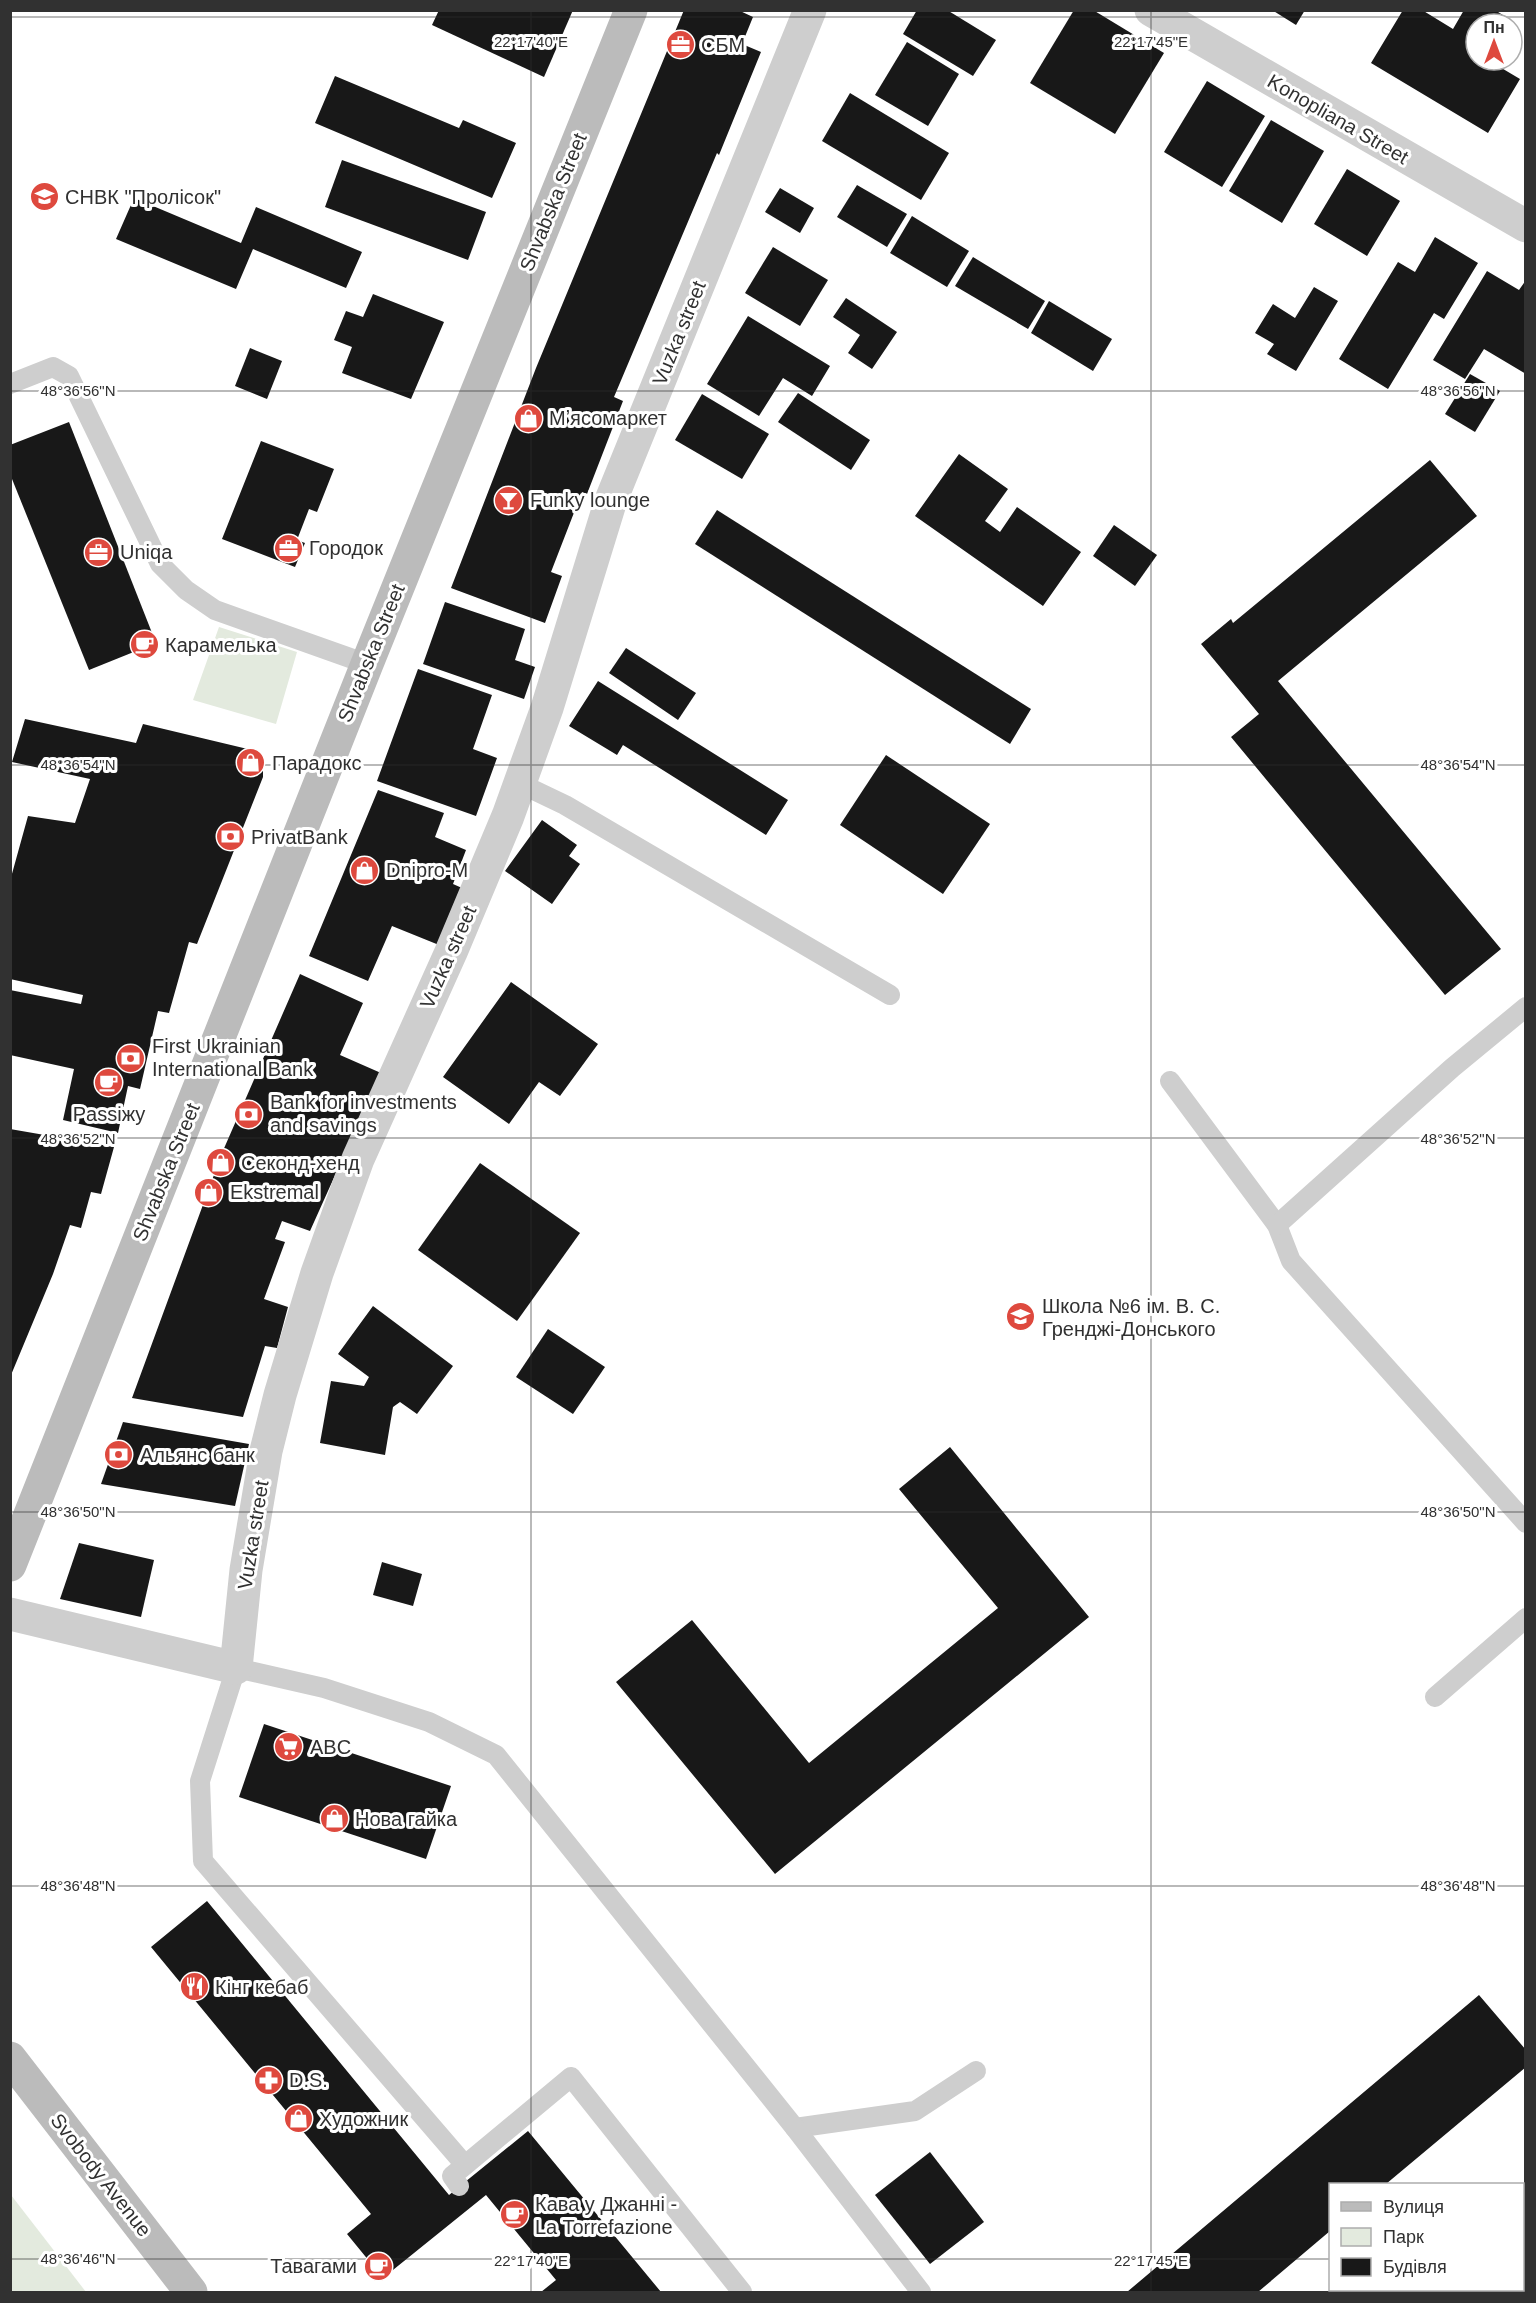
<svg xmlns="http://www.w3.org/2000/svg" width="1536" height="2303" font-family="Arial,sans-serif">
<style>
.green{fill:#e3eade}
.building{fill:#181818}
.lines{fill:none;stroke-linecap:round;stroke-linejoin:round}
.lane{stroke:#cecece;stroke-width:20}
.street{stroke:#cecece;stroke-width:33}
.secondary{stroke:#bbb;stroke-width:33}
.ticks{fill:none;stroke:#313131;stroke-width:1.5;stroke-opacity:0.45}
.labels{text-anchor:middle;stroke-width:6;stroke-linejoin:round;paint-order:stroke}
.poi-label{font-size:20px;fill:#313131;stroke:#fff;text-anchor:start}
.street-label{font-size:20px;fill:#313131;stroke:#fff}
.ticks-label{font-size:15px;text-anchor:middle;fill:#313131;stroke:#fff;stroke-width:6;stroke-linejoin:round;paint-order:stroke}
</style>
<rect width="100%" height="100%" fill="#fff"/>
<g class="green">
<path d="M219 627 297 652 276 724 193 700Z"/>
<path d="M10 2195H11L86 2292H11Z"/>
</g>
<g class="building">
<path d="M439 10H573L544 77 432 25Z"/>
<path d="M684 10H738L753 17 742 44 761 52 719 155 717 153 614 397 623 401 587 494 582 492 551 572 562 576 545 623 451 588 536 368Z"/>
<path d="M917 10H947L996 40 973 76 903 34Z"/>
<path d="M1074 10H1093L1164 53 1115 134 1030 83Z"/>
<path d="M1272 10H1305L1296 25Z"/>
<path d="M1403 10H1422L1453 29 1464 10H1495L1509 19 1507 24H1476V60H1488L1520 79 1488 133 1371 63Z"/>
<path d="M907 42 959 74 928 126 875 95Z"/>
<path d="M335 76 459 128 463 120 516 143 492 198 315 123Z"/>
<path d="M1207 81 1265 116 1222 187 1164 152Z"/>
<path d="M850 93 949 153 921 200 822 141Z"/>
<path d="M1271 120 1324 151 1282 223 1229 191Z"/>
<path d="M342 160 486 212 468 260 325 207Z"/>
<path d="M1347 169 1400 201 1367 256 1314 224Z"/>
<path d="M857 185 907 214 887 247 837 217Z"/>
<path d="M780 188 814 208 800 233 765 212Z"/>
<path d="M134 198 241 243 256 207 362 252 346 288 253 249 236 289 116 239Z"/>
<path d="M912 216 969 251 947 287 890 253Z"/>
<path d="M1435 237 1478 263 1444 319 1434 313 1388 389 1339 359 1398 262 1415 272Z"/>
<path d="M773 247 828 280 800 326 745 293Z"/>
<path d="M973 257 1045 301 1028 329 955 286Z"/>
<path d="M1487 271 1519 290 1526 280V374L1484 349 1465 379 1433 360Z"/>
<path d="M1314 287 1338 301 1296 371 1267 354 1274 344 1255 333 1273 304 1295 318Z"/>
<path d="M373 294 444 322 411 399 342 373 352 347 334 340 346 311 363 317Z"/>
<path d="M846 298 897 332 872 369 848 353 860 335 833 317Z"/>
<path d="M1049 301 1112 339 1093 371 1031 333Z"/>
<path d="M748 316 830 366 812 396 783 378 759 416 707 384Z"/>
<path d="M250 348 282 361 267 399 235 386Z"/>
<path d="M1470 374 1500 391 1475 432 1445 414Z"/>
<path d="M798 393 870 440 851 470 778 422Z"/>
<path d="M702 394 769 434 742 479 675 440Z"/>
<path d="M69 422 156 643 89 670 10 474V445Z"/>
<path d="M261 441 334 469 317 512 309 509 297 540 305 543 295 567 222 539Z"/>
<path d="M959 454 1008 489 985 521 1000 532 1017 507 1081 552 1043 606 915 516Z"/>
<path d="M1430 460 1477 516 1278 681 1501 949 1445 995 1231 737 1259 714 1201 644 1231 619 1233 623Z"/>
<path d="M717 510 1031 709 1010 744 695 544Z"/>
<path d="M1114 525 1157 555 1135 586 1093 556Z"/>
<path d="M445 602 525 629 515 660 535 667 524 699 423 664Z"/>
<path d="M626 648 696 693 678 720 609 673Z"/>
<path d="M418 669 492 695 473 749 497 758 476 816 377 781Z"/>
<path d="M598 681 788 800 766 835 623 745 617 755 569 726Z"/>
<path d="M25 719 136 743 143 724 256 751 261 757 263 766V777L197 944 189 942 169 1013 158 1011 140 1089 128 1086 118 1133 63 1120 74 1069 10 1055V990L81 1004 83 995 10 979V881L28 816 75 823 90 779 12 762Z"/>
<path d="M886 755 990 824 943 894 840 825Z"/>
<path d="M378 790 444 813 435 837 466 850 453 884 462 888 439 945 392 926 368 981 309 956Z"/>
<path d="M542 820 577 845 569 856 580 864 552 904 505 871Z"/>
<path d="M300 974 363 1003 340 1055 381 1073 310 1231 282 1221 275 1239 285 1242 264 1299 288 1307 277 1348 265 1346 243 1417 132 1398 222 1153Z"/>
<path d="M511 982 598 1044 560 1096 539 1082 509 1124 443 1077Z"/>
<path d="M10 1129 114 1147 101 1194 91 1192 81 1228 70 1225 53 1274 11 1375Z"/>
<path d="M480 1163 580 1233 517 1321 418 1250Z"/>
<path d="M373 1306 453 1366 417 1414 400 1402 393 1407 385 1455 320 1443 331 1381 364 1386 369 1377 338 1354Z"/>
<path d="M548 1329 605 1367 573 1414 516 1377Z"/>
<path d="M123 1422 249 1444 235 1506 101 1484Z"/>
<path d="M950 1447 1089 1617 775 1874 616 1682 692 1620 809 1763 998 1608 899 1489Z"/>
<path d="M79 1543 154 1560 141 1617 60 1599Z"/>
<path d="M382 1562 422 1574 413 1606 373 1595Z"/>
<path d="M264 1724 451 1786 426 1859 239 1797Z"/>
<path d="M207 1901 449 2195 528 2131 661 2292H541L556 2280 486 2195 383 2278 347 2234 371 2214 151 1947Z"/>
<path d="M1479 1995 1526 2050V2067L1386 2184H1330V2231L1258 2292H1127Z"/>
<path d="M930 2152 984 2222 930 2264 875 2195Z"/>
</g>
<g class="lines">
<g class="lane">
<path d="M10 384 53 367 69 376 160 564 186 590 215 610 367 664"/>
<path d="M519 783 565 805 890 995"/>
<path d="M1170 1081 1277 1225 1291 1261 1526 1523"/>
<path d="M1277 1225 1452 1068 1526 1007"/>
<path d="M1435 1697 1526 1618"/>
<path d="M795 2128 915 2111 976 2071"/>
<path d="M465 2165 203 1861 200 1781 236 1668 324 1688 429 1722 496 1755 795 2128 921 2292"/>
<path d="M459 2186 452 2176 571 2077 742 2292"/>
</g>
<g class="street">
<path d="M1151 10 1526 226"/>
<path d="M10 1614 236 1668 246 1570 266 1451 280 1395 317 1273 358 1159 451 952 508 816 547 708 611 500 810 10"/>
</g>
<g class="secondary">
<path d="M10 1565 367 664 631 10"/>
<path d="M10 2058 191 2292"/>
</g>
</g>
<path class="ticks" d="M531 10V2292M1151 10V2292M10 17H1526M10 391H1526M10 765H1526M10 1138H1526M10 1512H1526M10 1886H1526M10 2259H1330M1522 2259H1526"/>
<defs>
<symbol id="office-disc" viewBox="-11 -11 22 22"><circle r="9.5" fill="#de493e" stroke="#fff"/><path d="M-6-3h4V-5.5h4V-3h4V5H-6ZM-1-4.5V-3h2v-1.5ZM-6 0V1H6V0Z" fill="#fff"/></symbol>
<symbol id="school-disc" viewBox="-11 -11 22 22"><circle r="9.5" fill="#de493e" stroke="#fff"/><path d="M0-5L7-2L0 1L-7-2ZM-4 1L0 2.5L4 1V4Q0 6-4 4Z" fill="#fff"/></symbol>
<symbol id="shop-disc" viewBox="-11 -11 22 22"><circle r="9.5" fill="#de493e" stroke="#fff"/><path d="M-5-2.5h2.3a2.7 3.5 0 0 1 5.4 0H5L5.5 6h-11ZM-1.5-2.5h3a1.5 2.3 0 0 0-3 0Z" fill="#fff"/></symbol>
<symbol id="bar-disc" viewBox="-11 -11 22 22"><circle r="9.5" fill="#de493e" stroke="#fff"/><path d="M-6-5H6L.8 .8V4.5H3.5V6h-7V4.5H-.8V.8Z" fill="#fff"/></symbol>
<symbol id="cafe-disc" viewBox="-11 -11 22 22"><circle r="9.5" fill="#de493e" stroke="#fff"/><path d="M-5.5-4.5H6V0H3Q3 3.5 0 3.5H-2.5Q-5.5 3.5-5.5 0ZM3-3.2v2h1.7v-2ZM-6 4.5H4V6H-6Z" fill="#fff"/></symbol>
<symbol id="bank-disc" viewBox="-11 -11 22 22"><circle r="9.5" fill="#de493e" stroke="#fff"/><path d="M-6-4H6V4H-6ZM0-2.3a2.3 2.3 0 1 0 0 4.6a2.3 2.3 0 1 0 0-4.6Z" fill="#fff"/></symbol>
<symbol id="supermarket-disc" viewBox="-11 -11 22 22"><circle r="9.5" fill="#de493e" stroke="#fff"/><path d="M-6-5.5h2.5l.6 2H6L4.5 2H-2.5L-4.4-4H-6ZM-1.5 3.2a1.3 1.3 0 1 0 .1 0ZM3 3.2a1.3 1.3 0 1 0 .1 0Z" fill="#fff"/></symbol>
<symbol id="restaurant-disc" viewBox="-11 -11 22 22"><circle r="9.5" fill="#de493e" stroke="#fff"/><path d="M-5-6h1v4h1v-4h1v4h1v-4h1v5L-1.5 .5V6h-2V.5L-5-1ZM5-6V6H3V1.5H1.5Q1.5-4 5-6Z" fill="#fff"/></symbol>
<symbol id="pharmacy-disc" viewBox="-11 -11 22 22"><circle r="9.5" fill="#de493e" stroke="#fff"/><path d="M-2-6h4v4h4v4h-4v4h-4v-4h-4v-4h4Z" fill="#fff"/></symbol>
</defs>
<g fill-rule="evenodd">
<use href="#office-disc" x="664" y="28" width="33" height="33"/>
<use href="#school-disc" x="28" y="180" width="33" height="33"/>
<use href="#shop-disc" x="512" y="402" width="33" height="33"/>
<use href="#bar-disc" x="492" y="484" width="33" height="33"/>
<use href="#office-disc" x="272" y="532" width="33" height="33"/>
<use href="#office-disc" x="82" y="536" width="33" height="33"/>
<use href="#cafe-disc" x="128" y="628" width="33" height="33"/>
<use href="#shop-disc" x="234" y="746" width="33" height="33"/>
<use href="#bank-disc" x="214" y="820" width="33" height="33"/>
<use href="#shop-disc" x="348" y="854" width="33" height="33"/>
<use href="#bank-disc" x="114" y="1042" width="33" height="33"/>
<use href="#cafe-disc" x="92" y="1066" width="33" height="33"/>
<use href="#bank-disc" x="232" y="1098" width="33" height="33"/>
<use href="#shop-disc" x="204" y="1146" width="33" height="33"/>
<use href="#shop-disc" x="192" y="1176" width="33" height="33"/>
<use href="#school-disc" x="1004" y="1300" width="33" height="33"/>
<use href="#bank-disc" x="102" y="1438" width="33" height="33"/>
<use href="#supermarket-disc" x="272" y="1730" width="33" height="33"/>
<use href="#shop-disc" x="318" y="1802" width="33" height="33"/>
<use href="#restaurant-disc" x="178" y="1970" width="33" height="33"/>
<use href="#pharmacy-disc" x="252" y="2064" width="33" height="33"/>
<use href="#shop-disc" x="282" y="2102" width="33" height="33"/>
<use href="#cafe-disc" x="498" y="2198" width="33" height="33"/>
<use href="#cafe-disc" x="362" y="2250" width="33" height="33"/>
</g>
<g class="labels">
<g class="poi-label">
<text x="701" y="52">СБМ</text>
<text x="65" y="204">СНВК "Пролісок"</text>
<text x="549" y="425">Мʼясомаркет</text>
<text x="530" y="507">Funky lounge</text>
<text x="309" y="555">Городок</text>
<text x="120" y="559">Uniqa</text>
<text x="165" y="652">Карамелька</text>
<text x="272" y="770">Парадокс</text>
<text x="251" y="844">PrivatBank</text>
<text x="386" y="877">Dnipro-M</text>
<text x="152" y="1053">First Ukrainian<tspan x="152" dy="23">International Bank</tspan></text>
<text x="270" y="1109">Bank for investments<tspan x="270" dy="23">and savings</tspan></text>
<text x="109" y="1121" text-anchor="middle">Passіжу</text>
<text x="241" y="1170">Секонд-хенд</text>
<text x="230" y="1199">Ekstremal</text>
<text x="1042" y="1313">Школа №6 ім. В. С.<tspan x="1042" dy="23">Гренджі-Донського</tspan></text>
<text x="140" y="1462">Альянс банк</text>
<text x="310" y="1754">ABC</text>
<text x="355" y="1826">Нова гайка</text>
<text x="215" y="1994">Кінг кебаб</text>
<text x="289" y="2087">D.S.</text>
<text x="319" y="2126">Художник</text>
<text x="535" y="2211">Кава у Джанні -<tspan x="535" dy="23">La Torrefazione</tspan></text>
<text x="357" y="2273" text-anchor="end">Тавагами</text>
</g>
<g class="street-label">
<text transform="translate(1338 119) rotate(30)" y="7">Konopliana Street</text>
<text transform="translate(553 202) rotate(-68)" y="7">Shvabska Street</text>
<text transform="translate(679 333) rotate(-68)" y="7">Vuzka street</text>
<text transform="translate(371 653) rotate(-68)" y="7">Shvabska Street</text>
<text transform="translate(448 957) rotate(-66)" y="7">Vuzka street</text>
<text transform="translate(166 1172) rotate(-68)" y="7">Shvabska Street</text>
<text transform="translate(253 1535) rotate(-81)" y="7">Vuzka street</text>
<text transform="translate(101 2175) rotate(52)" y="7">Svobody Avenue</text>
</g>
</g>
<g class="ticks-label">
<text x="531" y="47">22°17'40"E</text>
<text x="1151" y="47">22°17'45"E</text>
<text x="78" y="396">48°36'56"N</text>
<text x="1458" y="396">48°36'56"N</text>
<text x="78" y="770">48°36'54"N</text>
<text x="1458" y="770">48°36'54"N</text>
<text x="78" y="1144">48°36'52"N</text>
<text x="1458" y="1144">48°36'52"N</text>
<text x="78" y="1517">48°36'50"N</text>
<text x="1458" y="1517">48°36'50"N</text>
<text x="78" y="1891">48°36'48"N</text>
<text x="1458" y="1891">48°36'48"N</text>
<text x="78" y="2264">48°36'46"N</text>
<text x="531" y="2266">22°17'40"E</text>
<text x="1151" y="2266">22°17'45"E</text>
</g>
<rect width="1536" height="2303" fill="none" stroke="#313131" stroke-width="24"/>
<rect x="1329" y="2183" width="195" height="108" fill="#ffffff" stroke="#adadad" stroke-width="1.5"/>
<rect x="1341" y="2202" width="30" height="9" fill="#bbbbbb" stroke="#adadad" stroke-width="1.5"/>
<text x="1383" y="2213" font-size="18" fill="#313131">Вулиця</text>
<rect x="1341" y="2228" width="30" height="18" fill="#e3eade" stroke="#adadad" stroke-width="1.5"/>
<text x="1383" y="2243" font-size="18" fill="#313131">Парк</text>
<rect x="1341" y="2258" width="30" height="18" fill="#181818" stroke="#adadad" stroke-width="1.5"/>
<text x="1383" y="2273" font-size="18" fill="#313131">Будівля</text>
<g transform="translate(1494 42)"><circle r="28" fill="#ffffff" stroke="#adadad" stroke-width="1.5"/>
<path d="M0-4.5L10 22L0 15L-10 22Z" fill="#de493e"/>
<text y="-9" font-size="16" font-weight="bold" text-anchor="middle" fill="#313131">Пн</text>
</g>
</svg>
